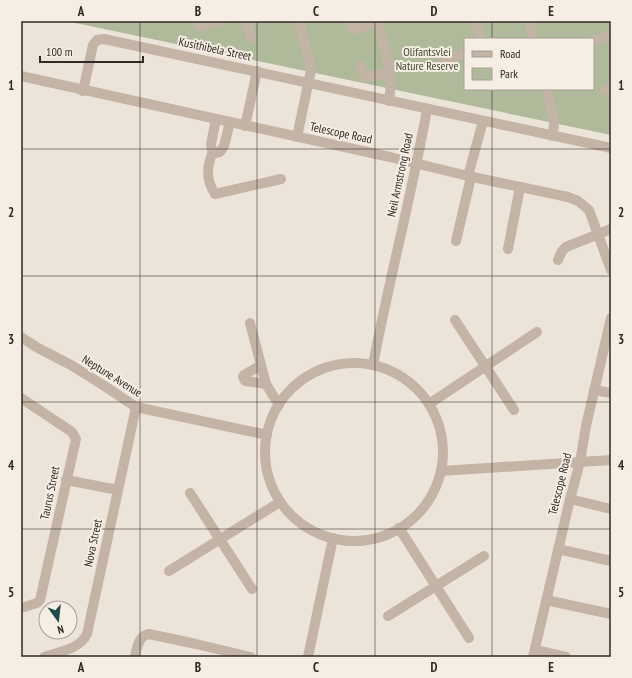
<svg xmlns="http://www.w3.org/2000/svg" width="632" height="678" font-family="'PT Sans Narrow',sans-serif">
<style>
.green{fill:#afba9b;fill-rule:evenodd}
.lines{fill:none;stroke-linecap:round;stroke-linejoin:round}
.minor{stroke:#c3b4a6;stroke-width:10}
.grid{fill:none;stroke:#312a26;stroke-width:1;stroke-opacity:0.55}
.labels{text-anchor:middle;stroke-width:4;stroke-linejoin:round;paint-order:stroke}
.street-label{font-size:12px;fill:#312a26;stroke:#f6eee4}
.park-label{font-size:12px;fill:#404c2d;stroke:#f6eee4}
.neatline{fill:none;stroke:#312a26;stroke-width:1.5}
.grid-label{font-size:13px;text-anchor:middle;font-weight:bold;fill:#312a26}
</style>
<rect width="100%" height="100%" fill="#ede4d9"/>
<path class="green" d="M66 21H611V135ZM465 39H593V89H465Z"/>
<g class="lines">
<g class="minor">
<path d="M247 21 251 38"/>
<path d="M350 21 354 29 379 23"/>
<path d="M378 21 389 65 391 82 389 101"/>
<path d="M476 21 481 39"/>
<path d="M529 21 533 39"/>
<path d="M199 26 220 21"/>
<path d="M594 40 611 35"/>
<path d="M444 59 465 54"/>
<path d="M361 66 365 77H367L390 72"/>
<path d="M21 76 390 157 468 176 568 197 578 201 589 210 611 270"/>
<path d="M547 89 554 122 553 136"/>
<path d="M605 90 611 89"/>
<path d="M83 91 93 45 97 40 104 39 611 148"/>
<path d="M216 119 211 144 212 150 216 153 220 152 224 146 230 122"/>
<path d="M245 126 257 71"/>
<path d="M297 137 311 70 299 21"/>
<path d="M213 152C206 167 206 180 215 194L281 179"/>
<path d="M468 176 483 121"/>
<path d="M456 241 471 177"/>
<path d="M508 249 520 187"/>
<path d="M558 260 562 251 566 247 611 229"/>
<path d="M455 320 514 410"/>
<path d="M250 323 266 384 279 405"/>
<path d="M21 337 38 348 71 365 103 385 136 407 267 435"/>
<circle cx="354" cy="452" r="89"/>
<path d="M261 365 244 375 243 377 245 381 266 384"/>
<path d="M373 365C389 279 412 195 427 109"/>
<path d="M594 390 611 393"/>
<path d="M21 398 72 432 76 439 40 600 37 603 21 608"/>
<path d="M429 404 537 332"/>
<path d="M441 471 611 460"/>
<path d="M66 480 118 490"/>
<path d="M190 493 252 589"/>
<path d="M570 499 611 509"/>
<path d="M399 528 469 638"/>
<path d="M558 549 611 561"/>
<path d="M169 571 280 502"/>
<path d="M546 600 611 614"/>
<path d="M388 616 484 556"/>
<path d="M535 650 566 657"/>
<path d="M44 657C59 652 80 649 87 634L136 407"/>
<path d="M135 657C137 648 138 636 149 634L196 644 251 657"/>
<path d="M308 657 333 538"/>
<path d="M533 657 570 499 580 462 586 426 611 318"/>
</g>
</g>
<path class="grid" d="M140 21V657M257 21V657M375 21V657M492 21V39M492 89V657M21 149H611M21 276H611M21 402H611M21 529H611"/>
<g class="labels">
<g class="street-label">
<text transform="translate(215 49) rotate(12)" y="4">Kusithibela Street</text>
<text transform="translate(341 133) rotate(12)" y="4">Telescope Road</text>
<text transform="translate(400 175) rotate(-78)" y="4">Neil Armstrong Road</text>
<text transform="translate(112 376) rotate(32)" y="4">Neptune Avenue</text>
<text transform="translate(560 484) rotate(-76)" y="4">Telescope Road</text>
<text transform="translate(50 493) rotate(-78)" y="4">Taurus Street</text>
<text transform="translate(93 543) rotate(-78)" y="4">Nova Street</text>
</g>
<g class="park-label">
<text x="427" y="56">Olifantsvlei<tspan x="427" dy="14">Nature Reserve</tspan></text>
</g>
</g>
<rect width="632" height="678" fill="none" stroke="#f6eee4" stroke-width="44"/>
<rect x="464" y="38" width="130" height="52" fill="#f6eee4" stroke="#a7a098"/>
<rect x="472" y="51" width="20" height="6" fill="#c3b4a6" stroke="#a7a098"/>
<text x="500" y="58" font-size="12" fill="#312a26">Road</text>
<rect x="472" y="68" width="20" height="12" fill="#afba9b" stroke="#a7a098"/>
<text x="500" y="78" font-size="12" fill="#312a26">Park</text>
<g transform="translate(58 620) rotate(165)"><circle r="19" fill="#f6eee4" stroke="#a7a098"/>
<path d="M0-3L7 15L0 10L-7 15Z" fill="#21494c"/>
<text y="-6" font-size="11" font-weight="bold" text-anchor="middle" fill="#312a26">N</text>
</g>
<path d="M40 56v6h103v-6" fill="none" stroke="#312a26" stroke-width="2"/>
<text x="46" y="56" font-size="12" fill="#312a26" stroke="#f6eee4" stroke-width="3" paint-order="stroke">100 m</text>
<rect x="22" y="22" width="588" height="634" class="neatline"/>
<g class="grid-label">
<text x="81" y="16">A</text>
<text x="198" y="16">B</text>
<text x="316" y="16">C</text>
<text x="434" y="16">D</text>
<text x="551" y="16">E</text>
<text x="11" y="90">1</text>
<text x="621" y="90">1</text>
<text x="11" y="217">2</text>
<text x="621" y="217">2</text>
<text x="11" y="344">3</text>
<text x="621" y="344">3</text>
<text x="11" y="470">4</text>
<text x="621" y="470">4</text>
<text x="11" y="597">5</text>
<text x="621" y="597">5</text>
<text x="81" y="672">A</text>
<text x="198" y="672">B</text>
<text x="316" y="672">C</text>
<text x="434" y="672">D</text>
<text x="551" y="672">E</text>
</g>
</svg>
